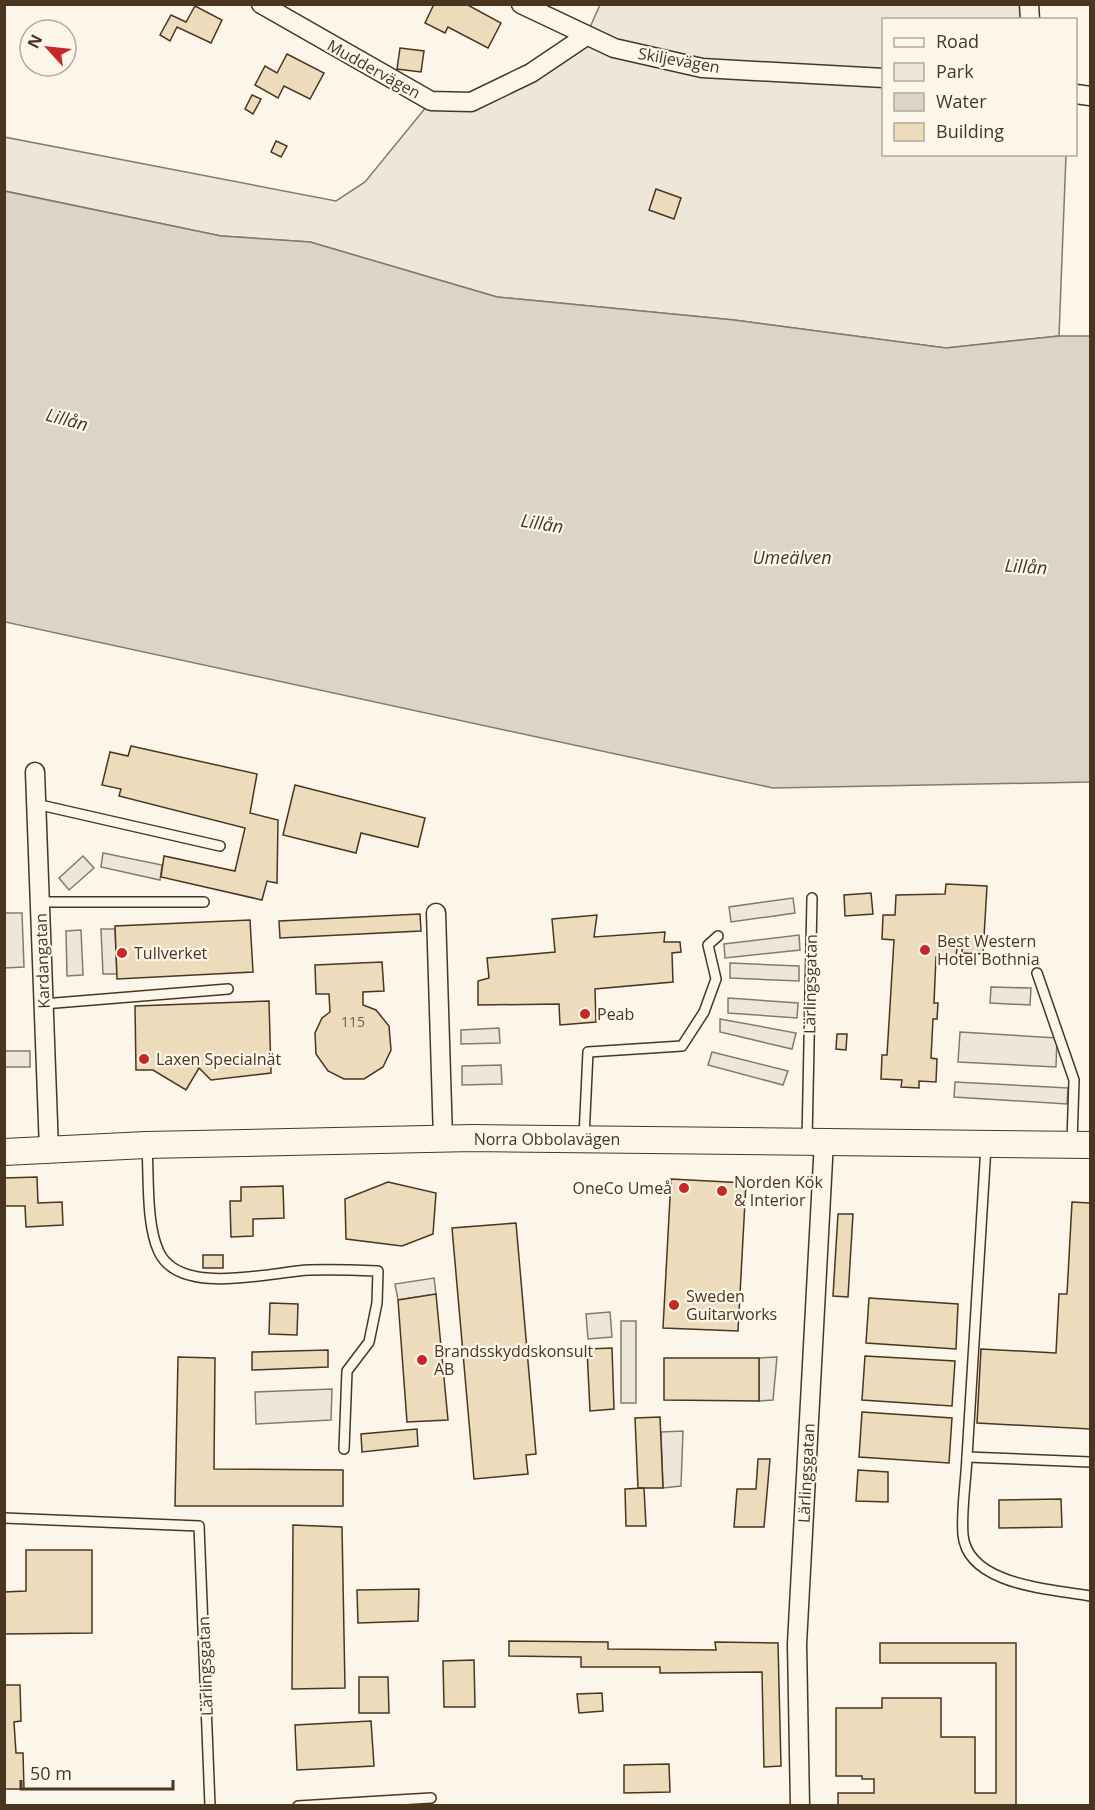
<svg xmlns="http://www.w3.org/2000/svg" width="1095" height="1810" font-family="'Open Sans',sans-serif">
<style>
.green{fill:#ede6d9;stroke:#887966;stroke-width:1.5}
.parking{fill:#ede7d9;stroke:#887966;stroke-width:1.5}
.water{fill:#dcd4c6;stroke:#887966;stroke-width:1.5}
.building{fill:#ecdcbc;stroke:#4a3520;stroke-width:1.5}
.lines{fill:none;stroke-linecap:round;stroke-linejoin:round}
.lane-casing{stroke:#4a3520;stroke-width:12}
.street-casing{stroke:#4a3520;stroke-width:21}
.secondary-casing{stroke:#4a3520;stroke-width:28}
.lane{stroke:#fbf6e9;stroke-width:9}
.street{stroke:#fbf6e9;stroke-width:18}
.secondary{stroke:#fbf6e9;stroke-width:26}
.poi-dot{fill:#c62828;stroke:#fbf6e9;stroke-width:2}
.labels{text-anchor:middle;stroke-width:4.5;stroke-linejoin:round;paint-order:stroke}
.number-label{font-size:14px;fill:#725f47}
.street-label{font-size:16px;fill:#4a3520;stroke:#fbf6e9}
.poi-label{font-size:16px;fill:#4a3520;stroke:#fbf6e9;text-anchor:start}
.water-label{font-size:18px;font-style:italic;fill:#4a3520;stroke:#fbf6e9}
</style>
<rect width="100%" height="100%" fill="#fbf6e9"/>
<path class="green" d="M600 5H1029L1030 19 884 20V154L1066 155 1059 336 946 348 734 320 497 297 310 242 221 236 5 191 4 137 336 201 365 182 431 101 471 102 586 36Z"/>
<g class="parking">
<path d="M103 853 162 865 160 880 101 867Z"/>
<path d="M83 856 94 868 69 890 59 878Z"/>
<path d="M793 898 795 913 731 922 729 907Z"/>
<path d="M5 913H22L24 967 5 968Z"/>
<path d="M101 929H115L117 974H103Z"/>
<path d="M81 930 83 975 67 976 66 931Z"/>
<path d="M799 935 800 950 725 958 724 944Z"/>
<path d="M730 963 799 966V981L730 978Z"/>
<path d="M991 987 1031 988 1030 1005 990 1003Z"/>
<path d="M728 998 798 1003 797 1018 728 1013Z"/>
<path d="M720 1019 796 1033 792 1049 720 1032Z"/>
<path d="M499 1028 500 1043 461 1044V1030Z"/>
<path d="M960 1032 1057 1038 1056 1067 958 1062Z"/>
<path d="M4 1051H30V1067H5Z"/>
<path d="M712 1052 788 1071 783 1085 708 1065Z"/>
<path d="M501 1065 502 1084 462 1085V1066Z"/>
<path d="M955 1082 1068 1088 1067 1104 954 1097Z"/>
<path d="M434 1278 436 1294 398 1300 395 1284Z"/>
<path d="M610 1312 612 1337 588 1339 586 1314Z"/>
<rect x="621" y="1321" width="15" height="82"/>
<path d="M777 1357 773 1400 759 1401V1358Z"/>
<path d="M332 1389 331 1420 256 1424 255 1392Z"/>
<path d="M683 1431 681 1486 663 1488 661 1432Z"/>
</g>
<path class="water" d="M4 191 221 236 310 242 497 297 734 320 946 348 1059 336H1090V782L773 788 5 622Z"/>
<g class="building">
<path d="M434 4H466L501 23 488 48 448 27 445 33 425 23Z"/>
<path d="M195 6 222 20 211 43 177 27 170 41 160 35 171 15 186 22Z"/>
<path d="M400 48 424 51 421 72 397 69Z"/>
<path d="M287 54 324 73 310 99 284 86 278 98 255 85 265 66 277 73Z"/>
<path d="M252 95 261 99 253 114 245 109Z"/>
<path d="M276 141 287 146 281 157 271 152Z"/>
<path d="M656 189 681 198 674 219 649 210Z"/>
<path d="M131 746 257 774 250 813 278 820 277 883 267 881 262 900 161 877 164 856 235 871 245 828 119 796 121 789 102 785 110 752 128 756Z"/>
<path d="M295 785 425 818 418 847 361 833 356 853 283 835Z"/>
<path d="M946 884 987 886 983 954 962 953V948H957L956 958 936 957 934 1003H938L937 1019H933L931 1058 937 1059 936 1082 919 1081V1088L901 1087 902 1080 881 1079 882 1055H887L894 940 882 939 883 915H895L896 895 945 894Z"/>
<path d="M871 893 873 914 845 916 844 895Z"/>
<path d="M420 914 421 931 280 938 279 921Z"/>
<path d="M597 915 594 937 665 932 664 942H680L681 952 672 953 673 982 595 989 596 1022 560 1025 559 1004 478 1005V981L489 978 487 958 555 952 552 919Z"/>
<path d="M250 920 253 972 117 979 115 926Z"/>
<path d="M382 962 384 991 363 992V1005L376 1010 389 1026 391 1050 383 1067 364 1079H344L328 1071 316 1054 315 1033 322 1018 330 1012 329 994H316L315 965Z"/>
<path d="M269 1001 271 1073 211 1080 199 1068 186 1090 153 1070H136L135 1006Z"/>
<path d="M837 1034H847L846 1050 836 1049Z"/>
<path d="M37 1177 38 1203 62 1202 63 1225 26 1227 25 1206H4V1178Z"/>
<path d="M671 1179 746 1183 738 1331 663 1328Z"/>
<path d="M388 1182 436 1193 433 1234 402 1246 346 1239 345 1199Z"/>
<path d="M283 1186 284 1218 253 1219V1236L231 1237 230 1201H241V1187Z"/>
<path d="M1072 1202 1090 1203V1429L977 1423 981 1349 1056 1353 1059 1294H1067Z"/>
<path d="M838 1214H853L848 1297 833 1296Z"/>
<path d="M516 1223 536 1454 526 1455 528 1474 474 1479 452 1228Z"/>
<rect x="203" y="1255" width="20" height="13"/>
<path d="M436 1294 448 1420 407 1422 398 1300Z"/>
<path d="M869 1298 958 1304 956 1349 866 1343Z"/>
<path d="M270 1303 298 1304 297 1335 269 1334Z"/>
<path d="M612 1348 614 1409 590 1411 587 1349Z"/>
<path d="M328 1350V1367L252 1370V1352Z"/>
<path d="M865 1356 955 1361 952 1406 862 1400Z"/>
<path d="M178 1357 215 1358 214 1469 343 1470V1506H175Z"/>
<path d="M664 1358H759V1401L664 1400Z"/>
<path d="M862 1412 952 1418 949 1463 859 1457Z"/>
<path d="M660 1417 663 1488H638L635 1418Z"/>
<path d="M417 1429 418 1446 362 1452 361 1434Z"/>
<path d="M758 1459H770L764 1527H734L737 1489H756Z"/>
<path d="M858 1470 888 1472V1502L856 1501Z"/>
<path d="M644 1488 646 1526H626L625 1489Z"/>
<path d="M1061 1499 1062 1527 999 1528V1500Z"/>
<path d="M293 1525 342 1527 345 1688 292 1689Z"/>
<path d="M26 1550H92V1633L4 1634V1592L26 1591Z"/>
<path d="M419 1589 418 1621 358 1623 357 1590Z"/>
<path d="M509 1641 608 1642V1649L716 1650 715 1642 778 1643 781 1766 764 1767 762 1672 660 1673V1667H581V1657L509 1656Z"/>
<path d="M880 1643H1016V1806H838V1793H874V1779H862V1776H836V1708H882V1698H941V1737H975V1793H996V1663H880Z"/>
<path d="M474 1660 475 1707H444L443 1661Z"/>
<path d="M359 1677H388L389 1713H359Z"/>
<path d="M4 1685H20L21 1721 14 1722 16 1753H23L24 1789H4Z"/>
<path d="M602 1693 603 1711 579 1713 577 1694Z"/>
<path d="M371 1721 374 1766 297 1770 295 1725Z"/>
<path d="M669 1764 670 1792 624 1793V1765Z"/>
</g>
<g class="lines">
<defs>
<g id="lane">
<path d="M36 804 220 846"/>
<path d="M40 902H204"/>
<path d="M1037 973 1074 1080 1072 1142"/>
<path d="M43 1004 228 989"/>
<path d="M584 1137 588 1052 682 1046 704 1012 716 979 708 945 718 936"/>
<path d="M807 1141 812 898"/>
<path d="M986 1146 967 1457 1090 1462"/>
<path d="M147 1148C149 1177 146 1225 159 1252 180 1297 271 1272 309 1270 332 1269 355 1270 378 1271L377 1303 369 1342 347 1371 344 1449"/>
<path d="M967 1457C966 1482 961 1510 963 1535 968 1586 1053 1589 1090 1596"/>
<path d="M4 1518 199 1526 210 1806"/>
<path d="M298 1806 431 1798"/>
</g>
<g id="street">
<path d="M261 4 431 101 471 102 531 73 586 36"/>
<path d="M521 4 614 48 702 68 884 78"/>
<path d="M1029 4 1030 20"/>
<path d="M1076 94 1090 96"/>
<path d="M35 772 49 1150"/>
<path d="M436 913 443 1139"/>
<path d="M800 1806 797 1644 824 1141"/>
</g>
<path id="secondary" d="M4 1152 146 1145 473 1138 1090 1145"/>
</defs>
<use href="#lane" class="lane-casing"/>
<use href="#street" class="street-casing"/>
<use href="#secondary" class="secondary-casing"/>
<use href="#lane" class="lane"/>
<use href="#street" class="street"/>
<use href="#secondary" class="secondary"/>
</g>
<g class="poi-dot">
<circle cx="925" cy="950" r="6"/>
<circle cx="122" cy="953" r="6"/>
<circle cx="585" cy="1014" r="6"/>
<circle cx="144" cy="1059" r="6"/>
<circle cx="684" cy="1188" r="6"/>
<circle cx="722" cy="1191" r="6"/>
<circle cx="674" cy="1305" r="6"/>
<circle cx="422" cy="1360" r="6"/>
</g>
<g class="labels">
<g class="number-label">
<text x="353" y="1027">115</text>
</g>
<g class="street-label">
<text transform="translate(679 60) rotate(10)" y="6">Skiljevägen</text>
<text transform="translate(374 69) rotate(29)" y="6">Muddervägen</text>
<text transform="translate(42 961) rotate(-92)" y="6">Kardangatan</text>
<text transform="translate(810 984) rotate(-89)" y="6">Lärlingsgatan</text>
<text x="547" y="1145">Norra Obbolavägen</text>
<text transform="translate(806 1473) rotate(-87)" y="6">Lärlingsgatan</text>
<text transform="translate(205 1666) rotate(-92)" y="6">Lärlingsgatan</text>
</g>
<g class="poi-label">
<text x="937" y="947">Best Western<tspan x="937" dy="18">Hotel Bothnia</tspan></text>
<text x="134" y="959">Tullverket</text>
<text x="597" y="1020">Peab</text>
<text x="156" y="1065">Laxen Specialnät</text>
<text x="734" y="1188">Norden Kök<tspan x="734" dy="18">&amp; Interior</tspan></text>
<text x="672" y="1194" text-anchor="end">OneCo Umeå</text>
<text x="686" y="1302">Sweden<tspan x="686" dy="18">Guitarworks</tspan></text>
<text x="434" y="1357">Brandsskyddskonsult<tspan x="434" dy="18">AB</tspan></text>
</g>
<g class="water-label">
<text transform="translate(67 420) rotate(15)" y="6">Lillån</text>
<text transform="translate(542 524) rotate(9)" y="6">Lillån</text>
<text x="792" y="564">Umeälven</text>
<text transform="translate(1026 567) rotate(4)" y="6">Lillån</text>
</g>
</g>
<rect width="1095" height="1810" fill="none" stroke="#4a3520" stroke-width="12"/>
<rect x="882" y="18" width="195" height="138" fill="#fbf6e9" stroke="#b4a999" stroke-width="1.5"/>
<rect x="894" y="38" width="30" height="9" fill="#fbf6e9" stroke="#b4a999" stroke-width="1.5"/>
<text x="936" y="48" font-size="18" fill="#4a3520">Road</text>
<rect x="894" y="63" width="30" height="18" fill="#ede6d9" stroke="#b4a999" stroke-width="1.5"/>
<text x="936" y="78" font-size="18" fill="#4a3520">Park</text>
<rect x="894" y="93" width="30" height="18" fill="#dcd4c6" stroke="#b4a999" stroke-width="1.5"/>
<text x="936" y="108" font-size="18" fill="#4a3520">Water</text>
<rect x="894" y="123" width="30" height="18" fill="#ecdcbc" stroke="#b4a999" stroke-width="1.5"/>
<text x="936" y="138" font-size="18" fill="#4a3520">Building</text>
<g transform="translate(48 48) rotate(297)"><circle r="28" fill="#fbf6e9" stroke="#b4a999" stroke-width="1.5"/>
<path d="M0-4.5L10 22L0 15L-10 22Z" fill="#c62828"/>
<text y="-9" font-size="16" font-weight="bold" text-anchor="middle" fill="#4a3520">N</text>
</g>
<path d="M21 1780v9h152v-9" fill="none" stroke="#4a3520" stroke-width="3"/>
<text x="30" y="1780" font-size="18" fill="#4a3520" stroke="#fbf6e9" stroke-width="4.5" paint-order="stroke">50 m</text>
</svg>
